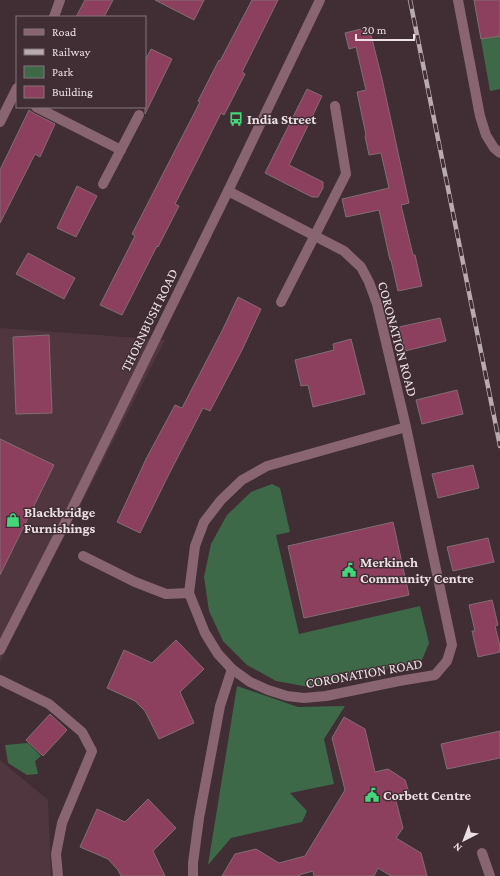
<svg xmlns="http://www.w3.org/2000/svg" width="500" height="876" font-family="'Crimson Pro',serif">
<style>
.built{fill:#50373f}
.green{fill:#3d6949}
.building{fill:#8d3f5e;stroke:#826d73}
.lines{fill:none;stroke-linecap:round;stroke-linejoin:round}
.minor{stroke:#896471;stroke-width:10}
.rail-casing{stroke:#b8aaaf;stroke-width:4.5}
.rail{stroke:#402e34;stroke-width:3;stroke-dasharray:9;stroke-linecap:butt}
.labels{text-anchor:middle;stroke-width:3;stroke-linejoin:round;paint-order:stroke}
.poi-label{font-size:14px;font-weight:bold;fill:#ece0e4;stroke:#402e34;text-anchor:start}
.street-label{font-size:14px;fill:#ece0e4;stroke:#402e34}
</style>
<rect width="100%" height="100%" fill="#402e34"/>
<g class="built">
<path d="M0 328 165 340 0 662Z"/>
<path d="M0 760 48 800 51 876H0Z"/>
</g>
<g class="green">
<path d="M474 0H500V89L490 91Z"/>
<path d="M272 484 280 488 290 532 276 535 299 634 420 606 429 643 422 660 309 687 276 681 247 665 223 641 209 611 204 577 211 544 227 515 251 492Z"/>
<path d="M237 686 298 707 345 706 324 739 334 784 290 793 307 811 302 822 231 838 208 865Z"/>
<path d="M28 743 41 756 35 761 38 774 27 775 8 763 5 745Z"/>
</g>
<g class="building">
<path d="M85 0H113L104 17H76Z"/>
<path d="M155 0H204L194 20Z"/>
<path d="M252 0H278L242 72 245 74 224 115 221 113 198 159 175 204 179 206 158 247 157 246 122 315 100 305 135 236 132 234 200 102 198 101 219 60 220 61Z"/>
<path d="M474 0H500V36L481 39Z"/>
<path d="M369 27 382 79 409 203 401 205 413 255H415L422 286 398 291 391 260H390L379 210 346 217 342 199 389 188 381 153 369 155 365 136 366 135 357 92 366 90 356 47 349 49 345 33Z"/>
<path d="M151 49 172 59 145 114V61Z"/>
<path d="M307 89 322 96 289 165 323 182V188L318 197H312L265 173Z"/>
<path d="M29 110 33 113 55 124 40 157 35 154 0 223V170Z"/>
<path d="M77 186 97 196 76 237 57 228Z"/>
<path d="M28 253 75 278 64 299 16 274Z"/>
<path d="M238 297 261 309 242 350 210 411 203 408 168 476 140 533 117 522 146 459 175 405 182 408 223 329Z"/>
<path d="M440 318 446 341 405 351 399 327Z"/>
<path d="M49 335 52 413 16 414 13 337Z"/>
<path d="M351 339 365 394 313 407 308 385 301 386 295 360 334 350 333 344Z"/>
<path d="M457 390 463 414 422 424 416 400Z"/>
<path d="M0 439 54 465 0 575Z"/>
<path d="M473 465 479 488 438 498 432 474Z"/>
<path d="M393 522 409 595 304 618 288 546Z"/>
<path d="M488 538 494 562 453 571 447 547Z"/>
<path d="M492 600 498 625 495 626 500 646V652L478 657 472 631H475L469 605Z"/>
<path d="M176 640 204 669 180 692 194 723 159 739 145 711 135 701 107 688 124 650 152 663Z"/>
<path d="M50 714 67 730 43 756 26 740Z"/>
<path d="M344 717 365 729 375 772 388 769 405 780 409 793 395 797 403 828 396 838 421 853 427 876H391L378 868 374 876H314L313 871 299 875 300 876H222L235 854 256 849 279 863 305 856 345 790 332 738Z"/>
<path d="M500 731V758L447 769 441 744Z"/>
<path d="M148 799 176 828 153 851 165 876H121L118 870 108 859 80 847 97 809 125 822Z"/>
</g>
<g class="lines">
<g class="minor">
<path d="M458 0 480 116 486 135 494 148 500 153"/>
<path d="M54 17 60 0"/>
<path d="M36 107 121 150"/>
<path d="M0 122 17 88"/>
<path d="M103 184 139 115"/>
<path d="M228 191 344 251 361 267 369 282 377 304 406 427 452 645 447 661 435 675 399 681 326 696 304 698 287 696 268 690 250 682 232 669 218 654 205 633 189 593 195 546 204 522 221 500 242 480 267 466 406 427"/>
<path d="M281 302 346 174 335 106"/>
<path d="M83 556 135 582 166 594 189 593"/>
<path d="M0 650 69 515 228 191 320 0"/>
<path d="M0 680 49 704 82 732 92 751 62 823 56 854 58 876"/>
<path d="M482 853 490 876"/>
<path d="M193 876V863L199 818 220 706 232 669"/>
</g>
<defs>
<path id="rail" d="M410 0 500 446"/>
</defs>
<use href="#rail" class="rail-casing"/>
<use href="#rail" class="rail"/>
</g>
<defs>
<symbol id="bus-bare" viewBox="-9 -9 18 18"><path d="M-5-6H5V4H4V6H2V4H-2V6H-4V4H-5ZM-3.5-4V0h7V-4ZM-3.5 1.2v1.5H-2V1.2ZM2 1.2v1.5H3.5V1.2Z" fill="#43d77b" stroke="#402e34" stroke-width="2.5" paint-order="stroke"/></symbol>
<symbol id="shop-bare" viewBox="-9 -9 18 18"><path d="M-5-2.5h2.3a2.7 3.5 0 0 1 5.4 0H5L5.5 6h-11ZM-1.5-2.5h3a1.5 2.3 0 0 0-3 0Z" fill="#43d77b" stroke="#402e34" stroke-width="2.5" paint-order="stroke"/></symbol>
<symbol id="civic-bare" viewBox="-9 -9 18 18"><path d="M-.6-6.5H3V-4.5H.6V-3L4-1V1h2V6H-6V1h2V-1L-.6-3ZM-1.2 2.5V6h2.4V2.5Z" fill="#43d77b" stroke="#402e34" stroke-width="2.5" paint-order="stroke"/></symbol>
</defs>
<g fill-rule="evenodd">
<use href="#bus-bare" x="226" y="109" width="20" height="20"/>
<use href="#shop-bare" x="3" y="510" width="20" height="20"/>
<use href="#civic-bare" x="339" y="560" width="20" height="20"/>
<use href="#civic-bare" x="362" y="785" width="20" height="20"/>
</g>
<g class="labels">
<g class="poi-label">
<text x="247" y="124">India Street</text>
<text x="24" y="517">Blackbridge<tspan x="24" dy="16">Furnishings</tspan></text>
<text x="360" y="567">Merkinch<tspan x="360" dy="16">Community Centre</tspan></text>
<text x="383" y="800">Corbett Centre</text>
</g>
<g class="street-label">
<text transform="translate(149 320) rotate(-64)" y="5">THORNBUSH ROAD</text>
<text transform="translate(398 339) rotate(75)" y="5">CORONATION ROAD</text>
<text transform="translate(364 673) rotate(-10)" y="5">CORONATION ROAD</text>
</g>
</g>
<rect x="16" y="16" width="130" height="92" fill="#402e34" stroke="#85757a"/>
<rect x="24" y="29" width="20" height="6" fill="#896471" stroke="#85757a"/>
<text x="52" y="36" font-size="12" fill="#ece0e4">Road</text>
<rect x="24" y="49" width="20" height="6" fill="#b8aaaf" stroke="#85757a"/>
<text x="52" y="56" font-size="12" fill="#ece0e4">Railway</text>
<rect x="24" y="66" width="20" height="12" fill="#3d6949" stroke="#85757a"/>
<text x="52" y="76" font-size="12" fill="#ece0e4">Park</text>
<rect x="24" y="86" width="20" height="12" fill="#8d3f5e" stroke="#85757a"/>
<text x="52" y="96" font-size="12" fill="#ece0e4">Building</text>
<g transform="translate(464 840) rotate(222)" stroke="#402e34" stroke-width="3" paint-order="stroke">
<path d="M0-3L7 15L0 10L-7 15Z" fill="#ece0e4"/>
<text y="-6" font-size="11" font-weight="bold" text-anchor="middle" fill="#ece0e4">N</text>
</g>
<path d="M356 34v6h58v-6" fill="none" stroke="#ece0e4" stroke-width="2"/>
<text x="362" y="34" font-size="12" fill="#ece0e4" stroke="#402e34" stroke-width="3" paint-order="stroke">20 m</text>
</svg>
